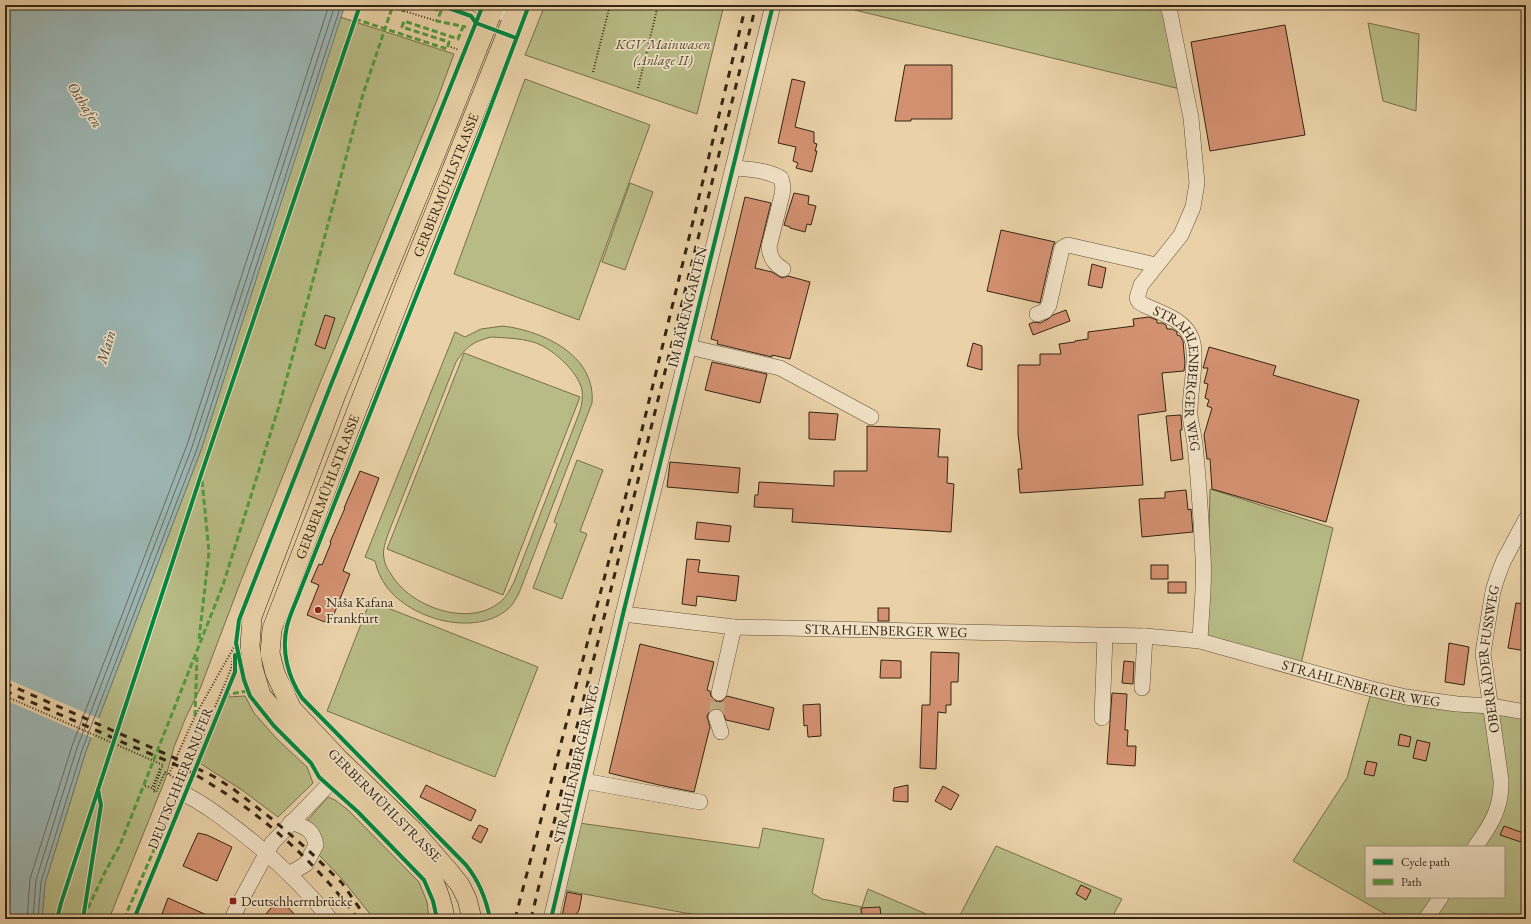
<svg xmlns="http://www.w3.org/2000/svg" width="1531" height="924" font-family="'EB Garamond',serif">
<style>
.green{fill:#b8bb86;stroke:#76704c;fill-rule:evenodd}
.water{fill:#9cb5b2;stroke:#727b72}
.pier{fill:#ead1a7}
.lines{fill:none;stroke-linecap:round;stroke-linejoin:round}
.shore{stroke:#686d62;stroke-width:1}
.building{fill:#d49172;stroke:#332513}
.minor-tunnel{stroke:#c5af89;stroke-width:15;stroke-dasharray:15 8;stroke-linecap:butt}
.minor-casing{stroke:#615038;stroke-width:16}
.major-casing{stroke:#332513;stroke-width:20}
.path{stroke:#332513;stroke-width:2;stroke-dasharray:1 2;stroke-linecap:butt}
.minor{stroke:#f1e1c6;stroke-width:15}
.major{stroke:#ead1a7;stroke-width:19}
.rail{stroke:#332513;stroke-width:3;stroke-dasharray:7 7;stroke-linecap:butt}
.quiet{stroke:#519b3d;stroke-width:3;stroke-dasharray:6 3;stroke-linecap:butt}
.cycleway-casing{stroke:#f1e1c6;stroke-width:6}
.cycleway{stroke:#00873e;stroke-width:4}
.poi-dot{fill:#8f2418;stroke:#f1e1c6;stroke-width:1.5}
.labels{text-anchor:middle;stroke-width:3.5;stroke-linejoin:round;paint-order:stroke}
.park-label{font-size:14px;font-style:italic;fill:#544a30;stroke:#f1e1c6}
.street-label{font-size:14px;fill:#332513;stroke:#f1e1c6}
.poi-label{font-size:14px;fill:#332513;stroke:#f1e1c6;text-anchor:start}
.water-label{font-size:15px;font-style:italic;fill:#4d493b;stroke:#f1e1c6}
</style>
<rect width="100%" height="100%" fill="#ead1a7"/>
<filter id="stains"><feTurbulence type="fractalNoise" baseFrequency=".005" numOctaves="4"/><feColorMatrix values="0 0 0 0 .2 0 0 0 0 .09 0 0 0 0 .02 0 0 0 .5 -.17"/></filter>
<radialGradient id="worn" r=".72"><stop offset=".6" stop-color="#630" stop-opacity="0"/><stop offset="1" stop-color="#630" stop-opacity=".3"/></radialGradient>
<g class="green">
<path d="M545 5H724L697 114 525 55Z"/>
<path d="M834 5H1163L1180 89Z"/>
<path d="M340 17 454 54 437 100 320 383 242 578 200 689 186 717 174 747 165 780 109 919H42L45 883 86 751 201 450Z"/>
<path d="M1368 23 1419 34 1416 111 1383 101Z"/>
<path d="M525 79 650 125 579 320 454 274Z"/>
<path d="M630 183 653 192 625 270 602 262Z"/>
<path d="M503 326C543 331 596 355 592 403L519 593C516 598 513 605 508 609 475 637 411 620 386 586 381 579 377 570 375 561L365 557 455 332 465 337 481 329ZM491 337C505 338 519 338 533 342 551 347 578 371 582 390 583 397 582 404 580 411L514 582C510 589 507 597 500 602 469 628 410 607 391 574 388 570 384 563 384 558 382 550 386 541 388 534L456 362C466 347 472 342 491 337Z"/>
<path d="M464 353 580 397 503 595 387 549Z"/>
<path d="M577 460 603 470 580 531 587 534 562 599 533 588 557 524 554 522Z"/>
<path d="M1210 489 1333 528 1301 664 1207 636Z"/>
<path d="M370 601 538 667 495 777 327 711Z"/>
<path d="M1371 693 1526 716V919H1394L1293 861 1347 778ZM1366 847H1504V897H1366Z"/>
<path d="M245 696 254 713 277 739 307 767 313 783 278 817 242 790 198 762 227 697Z"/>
<path d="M328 797 335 800 348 810 419 882 427 902 429 919H374L342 879 318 854 306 822Z"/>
<path d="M579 823 759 848 763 828 824 839 812 893 822 899 862 907 868 889 938 919H717L563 890Z"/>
<path d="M996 846 1122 899 1111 919H958Z"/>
</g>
<path class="water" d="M5 5H345L201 450 86 751 45 883 42 919H5Z"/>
<path class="pier" d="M5 678 100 719 93 738 5 700Z"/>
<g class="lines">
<g class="shore">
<path d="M27 919 30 879 72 746 187 445 329 5"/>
<path d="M33 919 36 880 77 748 192 447 335 5"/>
<path d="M38 919 41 882 82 750 197 449 341 5"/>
</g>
</g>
<g class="building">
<path d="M1285 25 1305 135 1210 151 1191 42Z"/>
<path d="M905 65H952V119H911V121H895Z"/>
<path d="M792 79 805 82 795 127 814 132V143L817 144 815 151H817L812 172 796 168 798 163 793 161 796 147 778 143Z"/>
<path d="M794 193 809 196 808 204 816 206 811 225 807 224 805 232 790 228V227L784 225Z"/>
<path d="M745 197 771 203 755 268 772 272 782 278 788 276 810 282 790 359 772 355V357L717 344 718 341 711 339Z"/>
<path d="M1001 230 1055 242 1053 246 1040 303 987 291Z"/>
<path d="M1092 264 1106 268 1102 288 1088 285Z"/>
<path d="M1066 310 1070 321 1033 335 1029 324 1034 322 1040 323 1048 319 1053 315Z"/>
<path d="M325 315 335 318 325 349 315 345Z"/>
<path d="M1149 317 1157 320V323H1162L1166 325 1167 329H1172L1177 332V335L1180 336 1183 341 1185 363 1184 371 1162 373 1166 411 1138 415 1143 485 1020 493 1018 469H1022L1018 434V365H1040V354H1061L1059 344 1075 342V341L1088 339V332L1134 326 1133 319Z"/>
<path d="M973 343 982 346V370L967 366Z"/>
<path d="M1209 347 1276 366 1273 375 1359 400 1326 522 1212 489 1210 459H1207L1204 435 1212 408 1207 406 1209 400 1205 398 1208 384 1204 383 1208 368H1203Z"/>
<path d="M712 362 767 374 760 403 705 390Z"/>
<path d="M809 412 838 414 835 440 809 439Z"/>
<path d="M1181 415 1182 430H1180L1183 459 1171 461 1166 416Z"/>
<path d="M867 426 940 429 938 457H948L947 483 954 484 951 532 792 522 793 509 754 507 755 495H758L759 482 834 486V471H867Z"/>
<path d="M670 462 740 468 738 493 667 487Z"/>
<path d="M360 471 379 478 343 571 350 574 330 624 307 615 319 585 311 582 319 564 322 565 331 543 330 542 345 508H344Z"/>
<path d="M1186 490 1188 510 1191 509 1193 532 1142 537 1139 499 1165 498V492Z"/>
<path d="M697 522 731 526 729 542 695 539Z"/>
<path d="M687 559 700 560 698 572 739 576 736 601 697 596 696 606 682 604Z"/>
<rect x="1151" y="565" width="17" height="14"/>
<rect x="1168" y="582" width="18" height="11"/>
<path d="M1516 603 1526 604V651L1508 648Z"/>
<rect x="878" y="608" width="11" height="13"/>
<path d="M1449 643 1469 647 1464 685 1445 682Z"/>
<path d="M640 644 714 662 707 690 710 691 711 696 717 702 722 701 727 696 774 708 769 730 726 720 722 711 718 708H714L710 711 707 716 710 727 694 792 659 785 609 773Z"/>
<path d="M931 652 959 653 958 682H951V705H946V713L938 712 936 769 920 768 922 705H930Z"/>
<path d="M881 660 901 661V678H880Z"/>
<path d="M1124 661 1134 662 1133 684 1122 683Z"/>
<path d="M1112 693 1127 694 1125 730H1128L1127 746H1136L1135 766 1107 764Z"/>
<path d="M820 704 821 736 808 737 807 725 804 726 803 705Z"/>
<path d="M1400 734 1411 737 1409 747 1398 745Z"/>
<path d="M1417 740 1430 743 1426 761 1413 758Z"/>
<path d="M1367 761 1377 763 1374 776 1364 774Z"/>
<path d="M426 785 476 810 471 821 420 797Z"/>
<path d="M908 785V802L893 801 894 788Z"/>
<path d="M943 786 959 795 951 810 935 801Z"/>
<path d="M479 825 488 829 481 843 472 838Z"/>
<path d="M1504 826 1526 834 1524 843 1500 835Z"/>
<path d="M198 833 207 835 232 847 217 881 183 866Z"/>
<path d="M1081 885 1091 890 1086 900 1076 894Z"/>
<path d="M567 892 582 895 579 910 574 919 562 916Z"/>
<path d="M168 898 216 919H160Z"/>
<path d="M279 898 299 919H262Z"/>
<path d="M880 907 881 918 862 919 861 908Z"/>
</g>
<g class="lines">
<path class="minor-tunnel" d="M716 717 719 693"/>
<defs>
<g id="minor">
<path d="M478 5 513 16"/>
<path id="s1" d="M1167 5 1170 13 1191 118 1197 183 1193 207 1181 235 1141 285 1137 298 1139 302 1144 305C1161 313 1183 319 1191 337 1199 355 1189 393 1190 415 1191 425 1194 435 1195 445 1199 482 1201 519 1203 557 1205 584 1201 613 1200 641"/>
<path d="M733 168C749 169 766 170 781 178L783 187 782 195 769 247C770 258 774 264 783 269"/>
<path d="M1037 314 1045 311 1049 305 1062 248 1068 245 1156 265"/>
<path d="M689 347 780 368 871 417"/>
<path id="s2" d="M623 614 734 627 1145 636 1200 641 1368 688 1406 697 1457 704 1491 706 1526 712"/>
<path d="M1142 688 1145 636"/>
<path d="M719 693 734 627"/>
<path d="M716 717 721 732"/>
<path d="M1102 718 1105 636"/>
<path d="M584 781 700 802"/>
<path d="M179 791C207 805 228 822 252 841 281 865 306 889 330 919"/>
<path id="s3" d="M1475 847C1491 825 1502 808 1501 780L1483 653 1493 591 1498 575 1504 560 1526 519"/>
<path d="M289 874 306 864 316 845C313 829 305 827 291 822"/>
<path d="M232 919 239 904 272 843 336 777 338 766"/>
<path d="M551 919 623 614 773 5"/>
<path d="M1426 919 1441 897"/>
</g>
<g id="major">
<path d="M445 919C443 903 438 890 431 875L290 730 261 695 253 668 250 646 252 617 337 392 439 145 495 5"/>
<path id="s4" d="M472 919 467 899 460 885 448 870 414 831 339 759 292 709 275 673 270 653 272 629 405 286 518 5"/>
</g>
</defs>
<use href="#minor" class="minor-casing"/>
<use href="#major" class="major-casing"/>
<g class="path">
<path d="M404 11 437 21"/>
<path d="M448 46 459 50"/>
<path d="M593 72 610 5"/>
<path d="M638 88 658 5"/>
<path d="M5 696 163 765 153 791 156 792 165 772"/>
<path d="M165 772 176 779"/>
<path d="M169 774 195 716 234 647"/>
<path d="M186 776 231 669 234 652"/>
<path d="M145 786 152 788 160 769H161"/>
</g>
<use href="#minor" class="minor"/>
<use href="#major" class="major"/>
<g class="rail">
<path d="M5 683 166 754 213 776 232 788 272 819 306 848 342 883 367 919"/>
<path d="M5 691C45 708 85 725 124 743 153 755 183 766 209 783 267 818 318 865 358 919"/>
<path d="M515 919 625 499 746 5"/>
<path d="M531 919 579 718 756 5"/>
</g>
<g class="quiet">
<path d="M424 5 441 11 437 21 466 27"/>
<path d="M393 7 404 11"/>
<path d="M355 19 447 49 449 42 402 27 404 21 458 39 463 27"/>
<path d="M199 639 209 552 202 480"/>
<path d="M224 695 248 691"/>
<path d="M195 716 197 657"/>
<path d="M88 908 105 872 120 845 223 585 280 403 363 94 393 5"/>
<path d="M124 919 186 776"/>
</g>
<defs>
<g id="cycleway">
<path d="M440 5 471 16 476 23 516 38"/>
<path d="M57 919 61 903 201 475 360 5"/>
<path d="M83 919 101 805 98 790"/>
<path d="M134 919 235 672V655"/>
<path d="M437 919 433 901 424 880 358 812 319 777 311 763 274 726 250 696 244 680 236 643 239 620 330 387 483 5"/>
<path d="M490 919C486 898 479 881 466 865L302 698C288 677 281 651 287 626 290 614 296 602 300 591L481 132 529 5"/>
<path d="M551 919 623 614 773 5"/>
</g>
</defs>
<use href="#cycleway" class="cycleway-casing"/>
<use href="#cycleway" class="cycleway"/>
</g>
<g class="poi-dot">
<circle cx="318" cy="610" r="4"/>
<rect x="229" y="897" width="8" height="8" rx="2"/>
</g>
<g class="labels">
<g class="park-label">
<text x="663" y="49">KGV Mainwasen<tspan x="663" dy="16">(Anlage II)</tspan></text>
</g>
<g class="street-label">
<text dy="5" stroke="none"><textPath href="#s4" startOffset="841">GERBERMÜHLSTRASSE</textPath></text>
<text transform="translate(687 307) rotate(-76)" y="5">IM BÄRENGARTEN</text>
<text dy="5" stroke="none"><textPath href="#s1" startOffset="416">STRAHLENBERGER WEG</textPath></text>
<text dy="5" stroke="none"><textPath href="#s4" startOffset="517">GERBERMÜHLSTRASSE</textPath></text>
<text dy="5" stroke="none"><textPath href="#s2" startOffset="264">STRAHLENBERGER WEG</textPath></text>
<text dy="5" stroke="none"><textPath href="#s3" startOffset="196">OBERRÄDER FUSSWEG</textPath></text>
<text dy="5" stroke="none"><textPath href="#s2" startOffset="745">STRAHLENBERGER WEG</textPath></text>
<text transform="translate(576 764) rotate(-77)" y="5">STRAHLENBERGER WEG</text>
<text transform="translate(180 778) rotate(-68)" y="5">DEUTSCHHERRNUFER</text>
<text transform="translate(385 805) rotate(45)" y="5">GERBERMÜHLSTRASSE</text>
</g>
<g class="poi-label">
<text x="326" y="607">Naša Kafana<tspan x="326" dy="16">Frankfurt</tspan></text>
<text x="241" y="906">Deutschherrnbrücke</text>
</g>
<g class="water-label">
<text transform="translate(85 105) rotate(57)" y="5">Osthafen</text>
<text transform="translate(106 347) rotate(-74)" y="5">Main</text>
</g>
</g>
<rect width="1531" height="924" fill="none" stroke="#ead1a7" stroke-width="20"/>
<rect x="6" y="6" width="1519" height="912" fill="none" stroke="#332513" stroke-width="2"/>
<rect x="10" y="10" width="1511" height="904" fill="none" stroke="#332513"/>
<rect x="1365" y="846" width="140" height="52" fill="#f1e1c6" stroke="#a5967e"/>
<rect x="1373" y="859" width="20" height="6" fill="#00873e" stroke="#a5967e"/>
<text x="1401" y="866" font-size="12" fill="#332513">Cycle path</text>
<rect x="1373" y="879" width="20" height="6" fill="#519b3d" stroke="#a5967e"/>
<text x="1401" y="886" font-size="12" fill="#332513">Path</text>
<rect width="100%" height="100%" filter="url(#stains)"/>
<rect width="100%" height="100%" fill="url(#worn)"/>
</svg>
